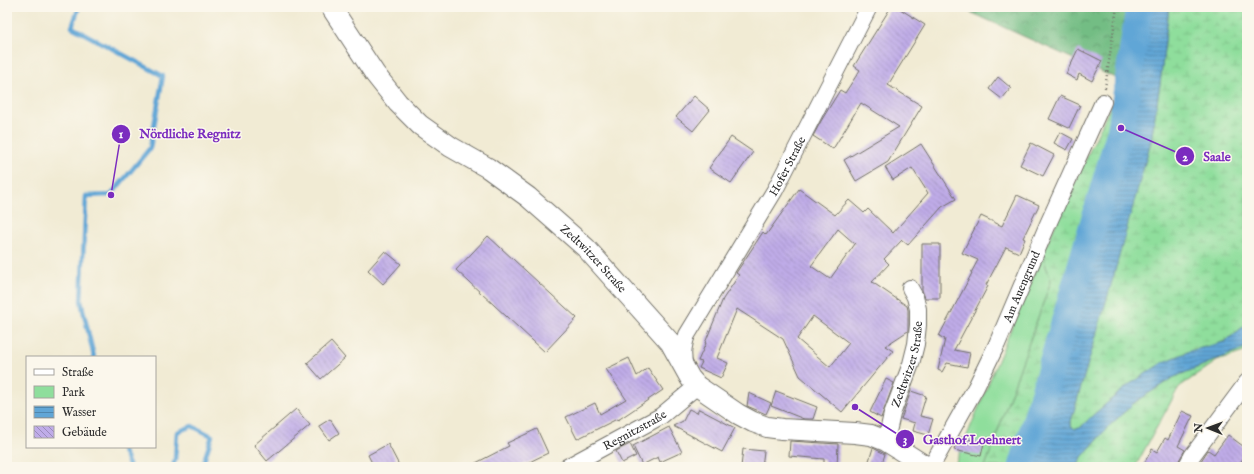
<svg xmlns="http://www.w3.org/2000/svg" width="1254" height="474" font-family="'IM FELL English',serif">
<style>
.green{fill:#8fde9c;stroke:#5d8464}
.forest{fill:url(#forest-crowns);stroke:#4f7458}
.wetland{fill:url(#wetland-marsh);stroke:#5d8464}
.water{fill:url(#water-rules);stroke:#466880}
.lines{fill:none;stroke-linecap:round;stroke-linejoin:round}
.stream{stroke:#61a6d6;stroke-width:4.5}
.river{stroke:#61a6d6;stroke-width:27}
.building{fill:url(#building-back-hatch);fill-rule:evenodd}
.minor-casing{stroke:#706e66;stroke-width:18}
.tertiary-casing{stroke:#706e66;stroke-width:22}
.path{stroke:#706e66;stroke-width:2.5;stroke-dasharray:1 3;stroke-linecap:butt}
.minor{stroke:#fff;stroke-width:16}
.tertiary{stroke:#fff;stroke-width:20}
.labels{text-anchor:middle;stroke-width:3;stroke-linejoin:round;paint-order:stroke}
.street-label{font-size:12px;fill:#2b2b2b;stroke:#fbf7ec}
.leader{fill:none;stroke:#7b2cbf;stroke-width:1.5}
.callout-dot{fill:#7b2cbf;stroke:#fbf7ec;stroke-width:1.5}
.mark-label{font-size:12px;text-anchor:middle;font-weight:bold;fill:#fff}
.callout-label{font-size:13px;text-anchor:middle;font-weight:bold;fill:#7b2cbf;stroke:#fbf7ec;stroke-width:3;stroke-linejoin:round;paint-order:stroke}
</style>
<defs>
<pattern id="forest-crowns" width="20" height="18" patternUnits="userSpaceOnUse"><rect width="20" height="18" fill="#73bd84"/><path d="M2 6a3 3 0 1 1 6 0M12 15a3 3 0 1 1 6 0" fill="none" stroke="#5f9a6c"/></pattern>
<pattern id="wetland-marsh" width="20" height="14" patternUnits="userSpaceOnUse"><rect width="20" height="14" fill="#8fde9c"/><path d="M1 5h8M5 5V1M11 12h8M15 12V8" fill="none" stroke="#7cbf87"/></pattern>
<pattern id="water-rules" width="6" height="5" patternUnits="userSpaceOnUse"><rect width="6" height="5" fill="#61a6d6"/><path d="M0 2.5h6" fill="none" stroke="#5087ae"/></pattern>
<pattern id="building-back-hatch" width="6" height="6" patternUnits="userSpaceOnUse"><rect width="6" height="6" fill="#bface8"/><path d="M-1 5l2 2M0 0l6 6M5-1l2 2" fill="none" stroke="#9b8cbc"/></pattern>
</defs>
<rect width="100%" height="100%" fill="#fbf7ec"/>
<filter id="ink" filterUnits="userSpaceOnUse"><feTurbulence type="fractalNoise" baseFrequency=".025" numOctaves="2"/><feDisplacementMap in="SourceGraphic" scale="8" xChannelSelector="R" yChannelSelector="G"/><feConvolveMatrix kernelMatrix="1 2 1 2 8 2 1 2 1" color-interpolation-filters="sRGB"/></filter>
<filter id="wash" filterUnits="userSpaceOnUse"><feTurbulence type="fractalNoise" baseFrequency=".012" numOctaves="4" result="noise"/><feDisplacementMap in="SourceGraphic" scale="16" xChannelSelector="R" yChannelSelector="G"/><feGaussianBlur stdDeviation="0.9" result="paint"/><feColorMatrix in="noise" values="0 0 0 0 0 0 0 0 0 0 0 0 0 0 0 0 0 1.4 0 .05"/><feComposite in="paint" operator="in"/></filter>
<g filter="url(#wash)">
<rect width="100%" height="100%" fill="#f1ebd4"/>
<path class="green" d="M1042 254 1051 281 985 467H956V462Z"/>
<path class="forest" d="M959 7H1131L1122 81Z"/>
<g class="wetland">
<path d="M1131 7H1141V10L1133 88 1119 149 1023 467H985L1051 281 1042 254 1122 81Z"/>
<path d="M1169 7H1247V324L1224 342 1190 351 1162 363 1127 386 1092 416 1080 428 1075 429 1071 426V421L1151 141 1160 84Z"/>
<path d="M1247 347V351L1217 361 1179 387 1135 467H1077L1082 457 1108 427 1134 403 1172 378Z"/>
</g>
<path class="water" d="M1141 7H1169L1160 84 1151 141 1113 278 1071 421V426L1075 429 1080 428 1092 416 1127 386 1162 363 1190 351 1224 342 1247 324V347L1172 378 1134 403 1108 427 1082 457 1077 467H1023L1119 149 1133 88Z"/>
<g class="lines">
<g class="stream">
<path d="M79 7 72 27 163 76 150 148 111 195 86 196 81 301 94 357"/>
<path d="M121 447 130 467"/>
<path d="M173 467 175 459 177 432 192 426 212 436 202 467"/>
</g>
<path class="river" d="M1022 467 1121 128 1139 7"/>
</g>
<g id="blocks">
<g class="building">
<path d="M891 7H897L925 25 888 85 922 106 888 162 856 181 844 160 899 127 861 103 833 149 813 136 821 121 840 90 845 93 860 70 854 66Z"/>
<path d="M1078 49 1102 61 1092 81 1079 74 1077 80 1066 74Z"/>
<path d="M998 77 1011 88 1002 99 989 89Z"/>
<path d="M694 96 710 110 693 131 676 117Z"/>
<path d="M1060 96 1080 105 1069 128 1049 119Z"/>
<path d="M1060 132 1073 139 1067 150 1054 143Z"/>
<path d="M731 137 753 152 731 183 709 168Z"/>
<path d="M1031 143 1054 155 1043 176 1020 165Z"/>
<path d="M921 144 956 199 942 207 908 245 902 240 884 259 889 264 872 282 907 306 908 310V331L885 346 893 351 842 412 800 376 783 339 737 309 717 358 728 363 721 378 699 368 702 362 698 361 706 343H705L723 299 739 275 736 273 763 232 766 235 799 189 835 215 849 200 864 213 868 209 893 233 928 193 912 168 893 180 885 167ZM838 229 855 244 830 279 811 266ZM813 316 849 343 830 367 797 339Z"/>
<path d="M1017 195 1039 205 1023 238 1025 239 1019 253 1006 247 986 285 988 286 954 350 970 353 967 367 947 363 942 372 938 370 945 339 939 336 972 273H971L978 260 962 253 981 216 1002 226Z"/>
<path d="M488 236 577 318 545 352 456 270Z"/>
<path d="M922 244H940V298H925L922 290Z"/>
<path d="M385 251 401 264 383 284 368 270Z"/>
<path d="M331 342 345 358 321 379 307 363Z"/>
<path d="M629 358 637 376 648 368 663 390 618 420 617 419 577 439 566 417 595 403 600 414 626 399 606 369Z"/>
<path d="M886 379 894 383 881 418 870 412Z"/>
<path d="M776 391 817 407 813 419H804L771 406Z"/>
<path d="M911 391 926 396 920 416 933 419 928 435 913 431 915 423 901 419Z"/>
<path d="M749 393 771 403 766 414 747 406Z"/>
<path d="M296 409 310 425 267 461 254 445Z"/>
<path d="M689 409 697 413 699 409 735 428 722 452 673 426 683 421Z"/>
<path d="M1182 411 1193 416 1178 446 1185 450 1178 462 1177 467H1142L1152 449 1157 452 1165 438 1168 440Z"/>
<path d="M330 419 339 433 329 440 319 426Z"/>
<path d="M669 427 682 452 660 462 658 457 642 465 633 446Z"/>
<path d="M537 429 548 453 519 467H468L509 446 507 443Z"/>
<path d="M1228 435 1247 449V453L1237 467H1197L1208 450 1214 454Z"/>
<path d="M959 437 984 443 981 456 954 450 956 442Z"/>
<path d="M790 441 838 444 837 467H824V459L789 456Z"/>
<path d="M388 444 400 467H374L368 455Z"/>
<path d="M630 444 636 456 622 463 616 451Z"/>
<path d="M873 448 885 454 881 467H867Z"/>
<path d="M743 449 764 451 762 467H741Z"/>
</g>
</g>
</g>
<g filter="url(#ink)">
<use href="#blocks" fill-opacity="0" stroke="#706e66" stroke-width="1"/>
<g class="lines">
<defs>
<g id="minor">
<path id="s1" d="M685 368C682 355 683 347 687 335L775 190 869 7"/>
<path id="s2" d="M886 441 892 414 911 364 916 344 918 325V309L915 297 910 288"/>
<path id="s3" d="M567 467 661 416 697 386"/>
<path id="s4" d="M931 467 976 387 997 344 1048 224 1103 102"/>
<path d="M1186 467 1192 456 1247 382"/>
</g>
<g id="tertiary">
<path id="s5" d="M331 7 375 74 398 103 420 125 451 147 488 168 528 197 586 248 670 342 690 378 697 386 738 414 753 422 767 427 782 429 855 433 871 435 886 441 927 467"/>
</g>
</defs>
<use href="#minor" class="minor-casing"/>
<use href="#tertiary" class="tertiary-casing"/>
<path class="path" d="M1105 88 1117 7"/>
<use href="#minor" class="minor"/>
<use href="#tertiary" class="tertiary"/>
</g>
</g>
<g class="labels">
<g class="street-label">
<text dy="4" stroke="none"><textPath href="#s1" startOffset="230">Hofer Straße</textPath></text>
<text dy="4" stroke="none"><textPath href="#s5" startOffset="368">Zedtwitzer Straße</textPath></text>
<text dy="4" stroke="none"><textPath href="#s4" startOffset="202">Am Auengrund</textPath></text>
<text dy="4" stroke="none"><textPath href="#s2" startOffset="80">Zedtwitzer Straße</textPath></text>
<text dy="4" stroke="none"><textPath href="#s3" startOffset="77">Regnitzstraße</textPath></text>
</g>
</g>
<path class="leader" d="M111 195L121 134M1121 128L1185 156M855 407L905 439"/>
<g class="callout-dot">
<circle cx="111" cy="195" r="4"/>
<circle cx="1121" cy="128" r="4"/>
<circle cx="855" cy="407" r="4"/>
<circle cx="121" cy="134" r="10"/>
<circle cx="1185" cy="156" r="10"/>
<circle cx="905" cy="439" r="10"/>
</g>
<g class="mark-label">
<text x="121" y="138">1</text>
<text x="1185" y="161">2</text>
<text x="905" y="443">3</text>
</g>
<g class="callout-label">
<text x="190" y="138">Nördliche Regnitz</text>
<text x="1217" y="161">Saale</text>
<text x="972" y="444">Gasthof Loehnert</text>
</g>
<rect width="1254" height="474" fill="none" stroke="#fbf7ec" stroke-width="24"/>
<rect x="26" y="356" width="130" height="92" fill="#fbf7ec" stroke="#a8a59f"/>
<rect x="34" y="369" width="20" height="6" fill="#ffffff" stroke="#a8a59f"/>
<text x="62" y="376" font-size="12" fill="#2b2b2b">Straße</text>
<rect x="34" y="386" width="20" height="12" fill="#8fde9c" stroke="#a8a59f"/>
<text x="62" y="396" font-size="12" fill="#2b2b2b">Park</text>
<rect x="34" y="406" width="20" height="12" fill="url(#water-rules)" stroke="#a8a59f"/>
<text x="62" y="416" font-size="12" fill="#2b2b2b">Wasser</text>
<rect x="34" y="426" width="20" height="12" fill="url(#building-back-hatch)" stroke="#a8a59f"/>
<text x="62" y="436" font-size="12" fill="#2b2b2b">Gebäude</text>
<g transform="translate(1208 428) rotate(271)" stroke="#fbf7ec" stroke-width="3" paint-order="stroke">
<path d="M0-3L7 15L0 10L-7 15Z" fill="#2b2b2b"/>
<text y="-6" font-size="11" font-weight="bold" text-anchor="middle" fill="#2b2b2b">N</text>
</g>
</svg>
